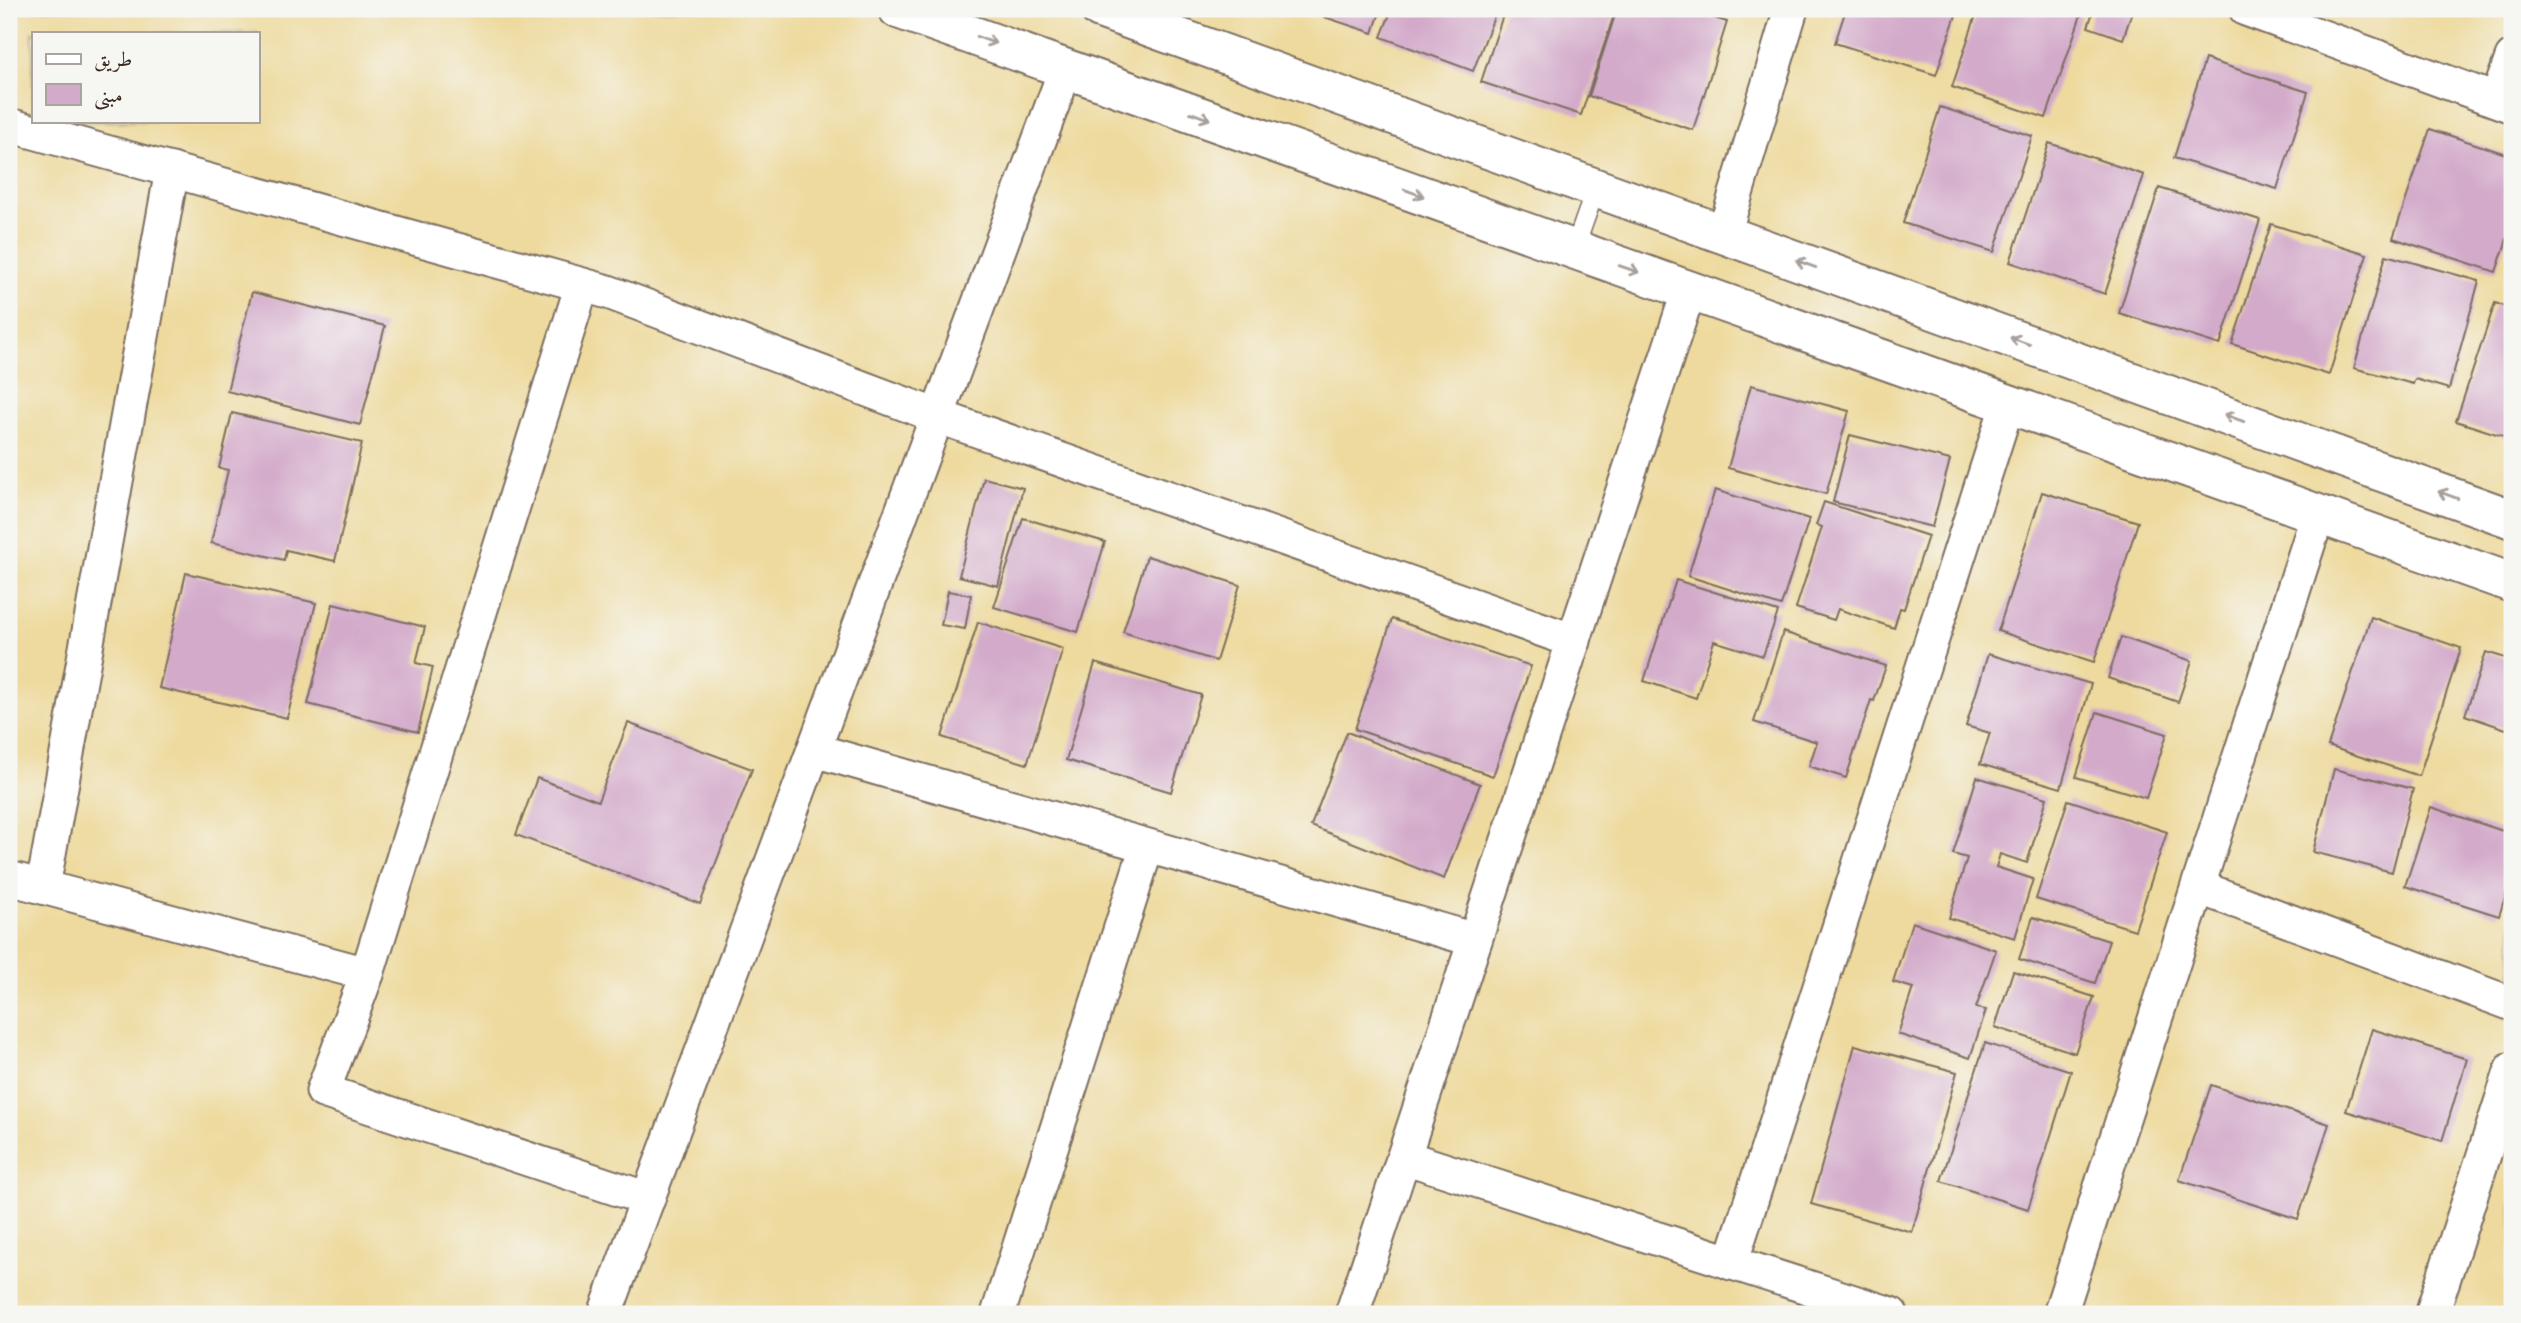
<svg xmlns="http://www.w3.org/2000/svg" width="2521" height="1323" font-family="'IM FELL Great Primer',Amiri,serif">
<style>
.sand{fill:#eeda9e;stroke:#94825e;stroke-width:2;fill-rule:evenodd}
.building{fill:#d3aaca}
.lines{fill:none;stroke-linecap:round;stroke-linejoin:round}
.lane-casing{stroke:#7b6d5f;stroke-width:21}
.street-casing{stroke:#7b6d5f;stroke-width:37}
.secondary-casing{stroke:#7b6d5f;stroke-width:42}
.lane{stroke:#fff;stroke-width:18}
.street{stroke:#fff;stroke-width:33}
.secondary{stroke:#fff;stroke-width:38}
.oneway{stroke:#a79f9a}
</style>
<rect width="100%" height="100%" fill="#f6f6f2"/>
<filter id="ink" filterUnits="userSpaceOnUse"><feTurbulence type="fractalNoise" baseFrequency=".0143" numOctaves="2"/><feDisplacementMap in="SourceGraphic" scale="14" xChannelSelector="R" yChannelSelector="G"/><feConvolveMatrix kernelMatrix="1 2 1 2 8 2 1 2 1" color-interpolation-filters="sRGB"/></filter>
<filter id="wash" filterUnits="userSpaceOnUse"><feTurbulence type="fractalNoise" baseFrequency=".00686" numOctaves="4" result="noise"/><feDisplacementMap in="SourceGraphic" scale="28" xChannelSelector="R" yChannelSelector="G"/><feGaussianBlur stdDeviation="1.57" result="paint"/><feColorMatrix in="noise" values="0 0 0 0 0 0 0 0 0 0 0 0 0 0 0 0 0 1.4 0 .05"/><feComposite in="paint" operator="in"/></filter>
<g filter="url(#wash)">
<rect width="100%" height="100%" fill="#f3ead8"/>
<path class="sand" d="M9 9H2512V1314H9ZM33 33H257V121H33Z"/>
<g id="blocks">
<g class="building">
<path d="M1300 9H1381L1373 33Z"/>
<path d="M1392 9H1497L1473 71 1381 37Z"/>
<path d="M1505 9H1616L1581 115 1481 82Z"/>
<path d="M1617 9H1685L1727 22 1693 130 1589 96Z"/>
<path d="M1846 9H1958L1936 75 1835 43Z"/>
<path d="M1978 9H2083L2046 118 1952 87Z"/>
<path d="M2094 9H2133L2123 39 2088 27Z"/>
<path d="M2205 59 2308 92 2277 189 2174 158Z"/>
<path d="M1940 107 2032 136 1994 252 1903 223Z"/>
<path d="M2430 129 2512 156V224L2496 272 2393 238Z"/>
<path d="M2049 143 2144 175 2105 294 2010 262Z"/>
<path d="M2159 188 2260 220 2220 345 2119 313Z"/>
<path d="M2271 224 2367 254 2329 375 2232 344Z"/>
<path d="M2386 255 2479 281 2449 389 2415 379 2413 384 2354 368Z"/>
<path d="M252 292 385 326 360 425 227 391Z"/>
<path d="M2495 303 2512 309V439L2456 421Z"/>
<path d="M1751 385 1849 411 1826 494 1728 468Z"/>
<path d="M232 413 362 443 335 561 286 550 284 560 211 543 228 470 219 468Z"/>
<path d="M1850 435 1950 460 1932 527 1833 502Z"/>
<path d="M984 478 1023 488 998 586 959 576Z"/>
<path d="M1715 490 1809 519 1781 606 1688 576Z"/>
<path d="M2042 492 2138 522 2094 662 1998 631Z"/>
<path d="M1824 502 1928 536 1904 609 1900 608 1894 628 1838 609 1834 620 1796 608 1822 527 1816 525Z"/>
<path d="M1023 518 1105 542 1078 632 994 607Z"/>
<path d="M1147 556 1240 585 1216 661 1123 632Z"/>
<path d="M186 573 316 603 287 718 159 688Z"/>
<path d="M1676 580 1778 612 1763 656 1714 641 1696 698 1644 681Z"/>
<path d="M948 591 971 595 965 629 941 625Z"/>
<path d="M333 604 425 627 416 663 433 667 418 732 308 704Z"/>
<path d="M2371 617 2461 648 2419 776 2328 746Z"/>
<path d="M1392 619 1531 666 1493 776 1355 729Z"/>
<path d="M978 622 1063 649 1027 764 942 737Z"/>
<path d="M1783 632 1886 666 1874 701 1871 700 1846 778 1809 766 1817 742 1754 722Z"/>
<path d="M2121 637 2192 661 2178 702 2108 678Z"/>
<path d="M2486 652 2512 660V731L2465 715Z"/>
<path d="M1988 654 2091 684 2061 788 1980 764 1990 733 1966 726Z"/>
<path d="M1095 663 1201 695 1171 792 1066 760Z"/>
<path d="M2097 712 2167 734 2146 798 2076 777Z"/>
<path d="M628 723 752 769 700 904 516 835 537 778 598 801Z"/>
<path d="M1347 732 1480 784 1444 879 1311 826Z"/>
<path d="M2334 769 2413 789 2392 872 2313 852Z"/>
<path d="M1977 777 2047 798 2027 863 2000 854 1996 867 2033 879 2015 938 1949 918 1967 858 1953 854Z"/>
<path d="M2068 800 2167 832 2135 930 2036 899Z"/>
<path d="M2431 807 2512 834V875L2499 916 2405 886Z"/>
<path d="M2033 917 2109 941 2095 983 2019 959Z"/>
<path d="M1912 922 1996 950 1976 1008 1986 1010 1970 1058 1898 1034 1913 988 1893 982Z"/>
<path d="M2013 971 2094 997 2075 1053 1995 1027Z"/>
<path d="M2372 1029 2467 1059 2442 1141 2346 1111Z"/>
<path d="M1985 1043 2071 1071 2028 1209 1941 1181Z"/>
<path d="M1855 1045 1957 1072 1912 1232 1811 1204Z"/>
<path d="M2211 1085 2329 1124 2298 1219 2179 1180Z"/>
</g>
</g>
</g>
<g filter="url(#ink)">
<use href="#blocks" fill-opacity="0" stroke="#7b6d5f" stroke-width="2"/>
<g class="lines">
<defs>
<path id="lane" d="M1574 250 1596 188"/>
<g id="street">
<path d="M2246 9 2512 106"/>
<path d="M2497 100 2512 58"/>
<path d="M9 125 608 292 937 416 1574 641"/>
<path d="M1724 234 1791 9"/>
<path d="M582 285 367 974 323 1091 648 1199"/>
<path d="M814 750 1475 940"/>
<path d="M9 878 367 974"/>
<path d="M43 887 172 170"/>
<path d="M2198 887 2512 1004"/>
<path d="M1404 1157 1891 1314"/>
<path d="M1731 1263 2008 403"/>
<path d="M605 1314 1066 68"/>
<path d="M998 1314 1147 846"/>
<path d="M1352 1314 1689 290"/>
<path d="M2060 1314 2318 514"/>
<path d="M2432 1314 2512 1069"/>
</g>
<g id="secondary">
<path d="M898 9 2512 583"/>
<path d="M1100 9 2512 519"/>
</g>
</defs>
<use href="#lane" class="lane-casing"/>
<use href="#street" class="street-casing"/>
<use href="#secondary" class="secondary-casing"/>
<use href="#lane" class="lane"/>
<use href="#street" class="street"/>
<use href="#secondary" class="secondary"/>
</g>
<defs><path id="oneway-shaft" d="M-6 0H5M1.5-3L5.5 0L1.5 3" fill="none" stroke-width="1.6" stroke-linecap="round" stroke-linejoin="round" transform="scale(1.75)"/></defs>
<g class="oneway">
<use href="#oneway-shaft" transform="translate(986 40) rotate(20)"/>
<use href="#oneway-shaft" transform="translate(1200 116) rotate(20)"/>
<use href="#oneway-shaft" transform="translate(1414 193) rotate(20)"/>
<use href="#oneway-shaft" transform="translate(1806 264) rotate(-160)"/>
<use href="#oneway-shaft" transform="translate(1629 269) rotate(19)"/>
<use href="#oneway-shaft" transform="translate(2020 341) rotate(-160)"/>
<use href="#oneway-shaft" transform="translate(2234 418) rotate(-160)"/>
<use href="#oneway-shaft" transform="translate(2448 495) rotate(-160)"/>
</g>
</g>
<rect width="2521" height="1323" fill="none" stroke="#f6f6f2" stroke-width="35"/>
<rect x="32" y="32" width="228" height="91" fill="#f6f6f2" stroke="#aba49d" stroke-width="2"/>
<rect x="46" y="54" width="35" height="10" fill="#ffffff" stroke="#aba49d" stroke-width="2"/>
<text x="94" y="66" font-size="21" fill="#3b2a1e">طريق</text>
<rect x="46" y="84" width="35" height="21" fill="#d3aaca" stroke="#aba49d" stroke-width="2"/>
<text x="94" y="102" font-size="21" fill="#3b2a1e">مبنى</text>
</svg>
